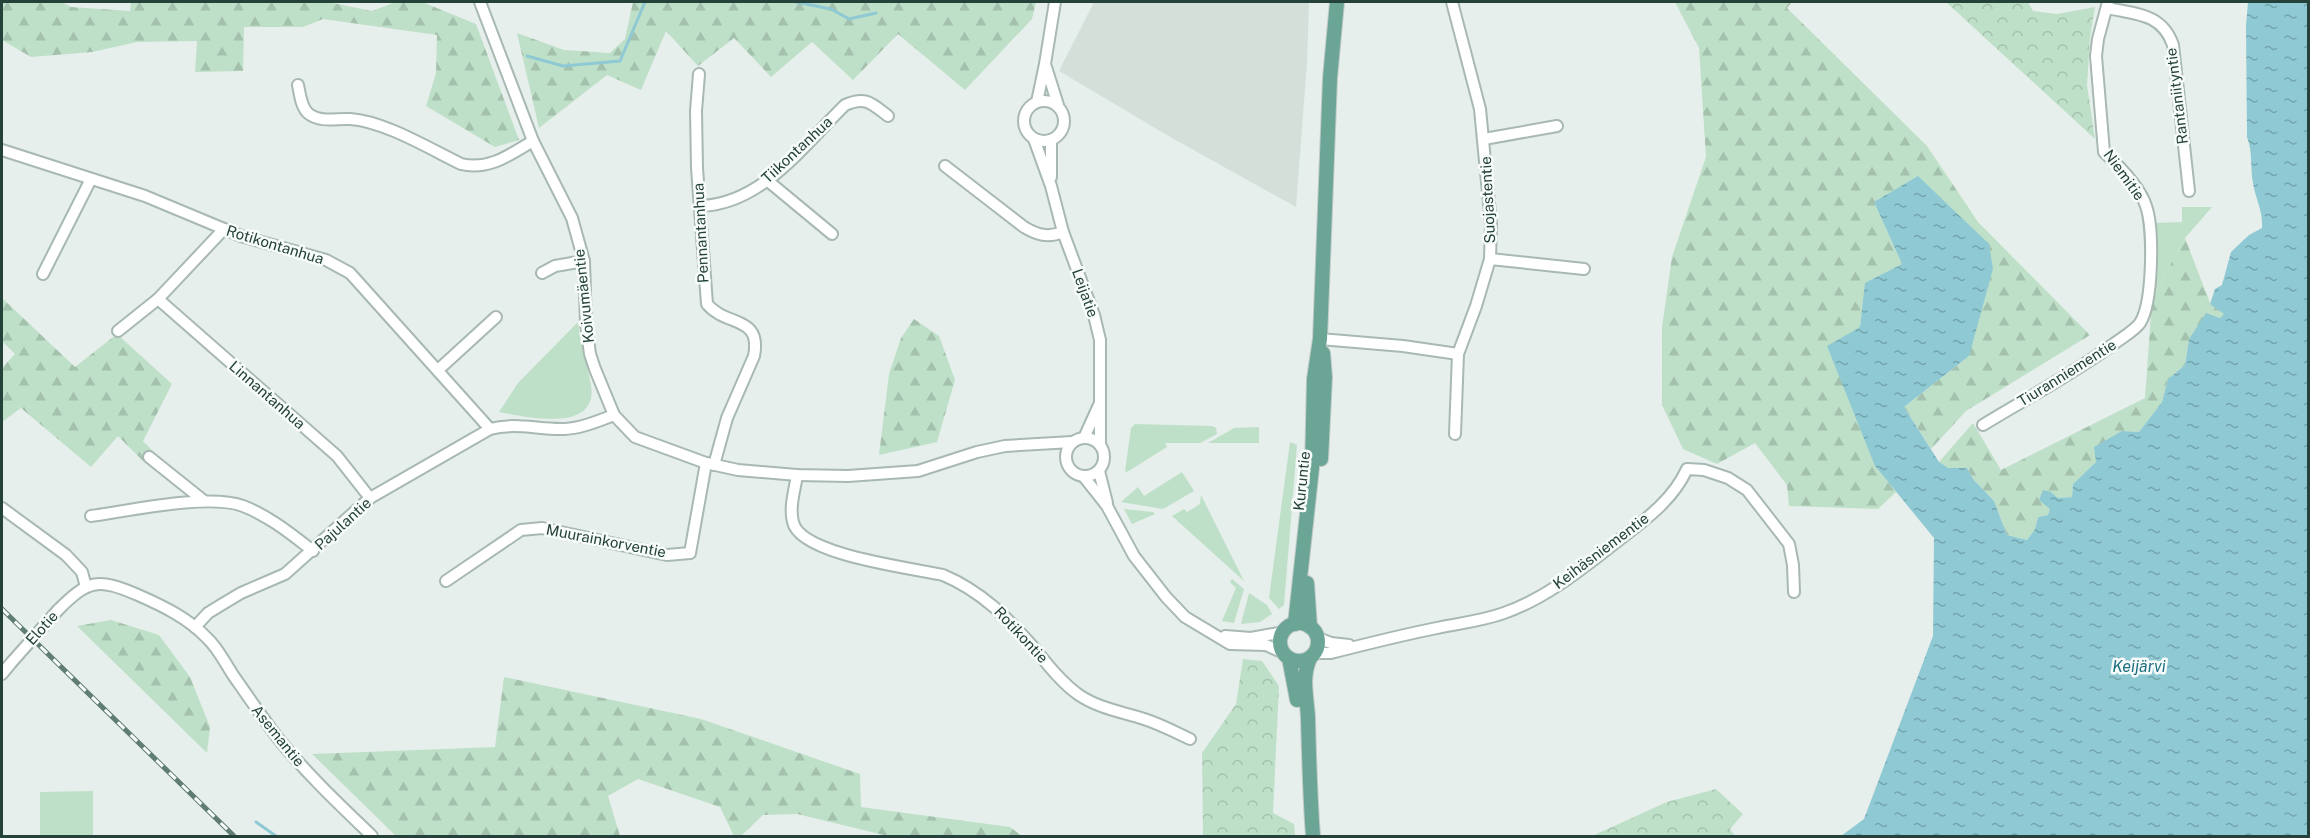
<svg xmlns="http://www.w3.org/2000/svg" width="2310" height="838" font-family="'Public Sans',sans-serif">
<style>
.built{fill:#d4dfda}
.grass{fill:#bfe0c8}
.forest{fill:url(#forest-firs)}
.park{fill:url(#park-crowns)}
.water{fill:url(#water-ripples)}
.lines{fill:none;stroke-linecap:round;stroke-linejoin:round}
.stream{stroke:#8ec9d4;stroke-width:3}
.minor-casing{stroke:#a8b8b2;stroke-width:14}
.major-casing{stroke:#c2cac8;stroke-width:16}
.minor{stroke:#fff;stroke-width:10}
.major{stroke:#6aa596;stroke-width:14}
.rail-casing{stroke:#5f7d75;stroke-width:5}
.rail{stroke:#f7fbf9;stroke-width:3;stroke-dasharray:9;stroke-linecap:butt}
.minor-bridge-casing{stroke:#a8b8b2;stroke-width:14;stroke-linecap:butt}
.minor-bridge{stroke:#fff;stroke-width:10}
.labels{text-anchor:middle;stroke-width:5;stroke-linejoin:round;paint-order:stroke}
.street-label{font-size:15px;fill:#24423a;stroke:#f7fbf9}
.water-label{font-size:16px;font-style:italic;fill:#1c6f80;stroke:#f7fbf9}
</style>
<defs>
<pattern id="forest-firs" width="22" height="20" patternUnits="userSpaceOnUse" patternTransform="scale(1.5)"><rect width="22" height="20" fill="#bfe0c8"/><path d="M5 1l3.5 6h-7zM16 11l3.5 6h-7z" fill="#a4c1ad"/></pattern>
<pattern id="park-crowns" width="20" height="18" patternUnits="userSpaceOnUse" patternTransform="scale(1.5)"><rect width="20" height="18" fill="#bfe0c8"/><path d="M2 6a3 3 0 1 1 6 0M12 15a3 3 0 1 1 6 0" fill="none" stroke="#a4c1ad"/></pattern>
<pattern id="water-ripples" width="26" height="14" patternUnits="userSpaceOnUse" patternTransform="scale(1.5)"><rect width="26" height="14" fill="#8ec9d4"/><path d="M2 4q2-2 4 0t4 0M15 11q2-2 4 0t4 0" fill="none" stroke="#74a5ad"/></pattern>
</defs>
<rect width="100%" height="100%" fill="#e6efeb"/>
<path class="built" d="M1094 2H1309L1307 63 1296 207 1172 138 1059 71Z"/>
<g class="grass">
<path d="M2182 207H2212L2185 238 2152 299 2154 223 2182 222Z"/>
<path d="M578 322C580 344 587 363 591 385 599 434 526 417 499 412L518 383Z"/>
<path d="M1135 424 1212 426 1216 428 1217 434 1200 443H1165L1167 447 1127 472 1125 471 1131 428Z"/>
<path d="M1259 427V443H1208L1234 428Z"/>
<path d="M1290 442 1297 445 1284 605 1279 609 1269 598Z"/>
<path d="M1182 472 1194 491 1163 509 1121 502 1138 487 1144 496Z"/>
<path d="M1201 495 1244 581 1172 516 1184 509 1187 512 1200 504Z"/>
<path d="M1124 509 1153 512 1155 514 1132 524Z"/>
<path d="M1232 579 1244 589 1234 623 1222 621 1236 588 1230 582Z"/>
<path d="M1249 593 1267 605 1272 614 1260 622 1241 624Z"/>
<path d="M93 791V836H40V792Z"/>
</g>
<g class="forest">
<path d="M2 2H62L71 7 130 11 131 2H328L372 11 396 2H422L476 24 519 140 495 147 426 106 436 73 437 35 323 19 303 27H244L243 71 195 72 197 41 137 42 92 52 31 57 2 40Z"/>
<path d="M633 2H1036L1032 19 965 90 898 34 853 80 812 42 771 77 734 38 698 66 666 31 641 90 607 75 539 128 517 33 564 50 610 53 625 39Z"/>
<path d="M1675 2H1792L1787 8 1927 146 1978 222 2090 335 1966 411 1931 449 1904 407 1969 356 1874 202 1902 264 1866 283 1860 327 1875 466 1896 492 1878 509 1789 506 1787 485 1755 443 1717 464 1683 449 1662 405V327L1672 257 1706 157 1699 48Z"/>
<path d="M2185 238 2210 303 2224 314 2221 318 2206 314 2189 339 2185 365 2168 379 2162 402 2139 432 2122 431 2096 462 2073 484 2072 497 2058 498 2051 492V509L2048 515 2038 517 2035 529 2027 540 2007 535 1994 501 1973 479 1967 468H1947L1939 462 1973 423 2001 470 2145 398 2152 299Z"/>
<path d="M2 298 75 367 117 334 172 384 143 441 154 452 144 462 118 436 91 467 21 408 2 422V368L15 354 2 341Z"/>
<path d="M914 319 939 336 955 380 937 442 879 455 889 374 901 338Z"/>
<path d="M111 620 159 635 190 677 210 727 207 753 77 626Z"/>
<path d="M504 677 701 719 860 774 861 807 1010 827 1022 836H888L797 814 763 815 741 836H734L720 807 638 779 608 796 620 836H396L312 754 495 747Z"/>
</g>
<g class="park">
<path d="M1946 2H2028L2033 11 2057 14 2095 7 2090 38 2087 85 2095 139Z"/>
<path d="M1243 659 1262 661 1279 686 1273 813 1294 824 1295 836H1203L1202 753 1236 704Z"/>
<path d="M1716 789 1743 814 1730 829 1735 836H1592L1667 802Z"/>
</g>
<path class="water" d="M2248 2H2308V836H1841L1864 819 1933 636 1934 538 1875 466 1827 346 1860 327 1865 283 1902 264 1874 202 1918 176 1989 244 1993 269 1969 356 1904 407 1939 462 1948 468H1967L1973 479 1994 501 2007 535 2027 540 2035 529 2038 517 2048 515 2050 509 2039 500 2043 490 2051 492 2058 498 2072 497 2073 484 2096 462 2094 447 2122 431 2139 432 2162 402 2168 379 2185 365 2189 339 2206 313 2220 318 2224 314 2210 304 2215 289 2222 285 2231 252 2249 235 2262 228C2263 210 2256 201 2253 183 2250 167 2253 152 2247 137L2246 26Z"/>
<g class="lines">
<g class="stream">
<path d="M796 2 831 9 849 19 876 13"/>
<path d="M527 56 563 66 620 61 645 2"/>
<path d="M256 822 276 836"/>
</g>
<defs>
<g id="minor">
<path d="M480 2 533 141 572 218 584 261 586 324 590 354 595 369 614 415 635 437 706 463 738 470 797 475 848 476 918 471 977 452 1005 446 1072 442"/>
<path d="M1452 2 1480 109 1491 224 1490 259 1476 306 1458 354 1455 434"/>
<path d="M2107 8C2135 14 2162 13 2173 45L2189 191"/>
<path d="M1046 67 1058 105"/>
<path d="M699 74 696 111 697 168 707 304C726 327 762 315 754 356L727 418 714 465"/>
<path d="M298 85C300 94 301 108 309 114 321 123 337 118 350 119 384 121 430 149 461 164 489 171 511 154 533 141"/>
<circle cx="1044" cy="121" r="20"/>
<path d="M1037 102 1045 64 1055 2"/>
<path d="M1034 139 1051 186 1063 232 1094 315 1100 340V445"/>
<path d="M1484 139 1557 126"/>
<path d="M1051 140V177"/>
<path d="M2 150 145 196 241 236 326 260 350 273 490 429"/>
<path d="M945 166 1024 227C1037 235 1048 238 1063 232"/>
<path d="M768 181 832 234"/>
<path d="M701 206C762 204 805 144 845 105 866 96 871 103 888 116"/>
<path d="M1490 259 1584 269"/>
<path d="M542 273 555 266 584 261"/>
<path d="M43 274 91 179"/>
<path d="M158 299 337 456 370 498"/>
<path d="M118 331 158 299 224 229"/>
<path d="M1320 339 1403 346 1458 354"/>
<path d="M438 370 496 317"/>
<path d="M1983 425C2027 398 2073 374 2115 343 2123 337 2134 331 2140 323 2153 303 2154 229 2146 206 2140 187 2118 165 2104 152L2096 56 2098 39 2108 2"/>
<circle cx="1085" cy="457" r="19"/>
<path d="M1084 438 1099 405"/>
<path d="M149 457 204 501"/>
<path d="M1099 471 1107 503"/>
<path d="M797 475C795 489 789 507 793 522 800 555 912 568 943 575 981 591 1008 618 1035 649 1048 665 1062 683 1079 695 1098 708 1122 712 1144 719 1160 724 1175 732 1190 739"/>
<path d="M1084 477 1107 506 1134 556 1166 597 1185 617 1230 644 1266 645 1284 653"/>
<path d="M2 508 66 555 82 572 86 587"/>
<path d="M91 516C128 511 209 493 243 506 269 516 291 534 313 551"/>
<path d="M446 581 521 530 542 528 667 555 690 553 706 463"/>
<path d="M58 610C89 579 98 578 138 595 163 606 188 618 207 638 218 648 225 663 233 675 249 698 264 720 281 742 309 776 341 806 372 836"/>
<path d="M195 627 208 613 221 605 241 593 285 574 370 498 490 429C516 422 539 430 565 429 582 428 598 421 614 415"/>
<path d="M1225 636 1251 638 1284 632"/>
<path d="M1318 638 1331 643 1349 645"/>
<path d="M1315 653H1331C1366 644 1402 635 1437 628 1460 623 1482 621 1504 613 1547 598 1583 568 1619 540 1645 520 1673 500 1687 469L1704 470 1728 478 1747 490 1789 544 1793 565 1794 592"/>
<path d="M2 674 11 663"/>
</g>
<g id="major">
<path d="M1321 459 1325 377 1323 353"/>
<path d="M1307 583 1310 627"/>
<circle cx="1299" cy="642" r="19"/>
<path d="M1295 624 1312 468 1314 379 1320 339 1330 78 1337 2"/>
<path d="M1289 658 1297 700"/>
<path d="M1310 658C1301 679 1307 696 1308 718 1309 758 1310 797 1313 836"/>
</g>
</defs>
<use href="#minor" class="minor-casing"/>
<use href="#major" class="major-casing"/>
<use href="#minor" class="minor"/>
<use href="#major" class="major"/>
<defs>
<path id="rail" d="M2 609 234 836"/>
</defs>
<use href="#rail" class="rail-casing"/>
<use href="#rail" class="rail"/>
<defs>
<path id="minor-bridge" d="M11 663 58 610"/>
</defs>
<use href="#minor-bridge" class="minor-bridge-casing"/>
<use href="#minor-bridge" class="minor-bridge"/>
</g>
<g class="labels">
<g class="street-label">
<text transform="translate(2177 96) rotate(-97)" y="5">Rantaniityntie</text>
<text transform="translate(797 150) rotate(-43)" y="5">Tiikontanhua</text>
<text transform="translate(2124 175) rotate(54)" y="5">Niemitie</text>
<text transform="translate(1488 200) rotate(-93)" y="5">Suojastentie</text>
<text transform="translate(701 233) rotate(-93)" y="5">Pennantanhua</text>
<text transform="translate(275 245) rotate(17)" y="5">Rotikontanhua</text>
<text transform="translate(1085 293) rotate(70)" y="5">Leijatie</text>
<text transform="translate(584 296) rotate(-96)" y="5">Koivumäentie</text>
<text transform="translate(2067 373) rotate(-32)" y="5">Tiuranniementie</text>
<text transform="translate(267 395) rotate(41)" y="5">Linnantanhua</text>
<text transform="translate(1302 481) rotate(-84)" y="5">Kuruntie</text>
<text transform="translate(343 524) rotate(-42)" y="5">Pajulantie</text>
<text transform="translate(606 541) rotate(11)" y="5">Muurainkorventie</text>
<text transform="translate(1601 551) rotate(-37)" y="5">Keihäsniementie</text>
<text transform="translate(42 628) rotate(-48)" y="5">Elotie</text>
<text transform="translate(1021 635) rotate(47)" y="5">Rotikontie</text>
<text transform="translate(278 736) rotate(51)" y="5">Asemantie</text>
</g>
<g class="water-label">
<text x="2139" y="672">Keijärvi</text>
</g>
</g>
<rect width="2310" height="838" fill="none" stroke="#24423a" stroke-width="6"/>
</svg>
